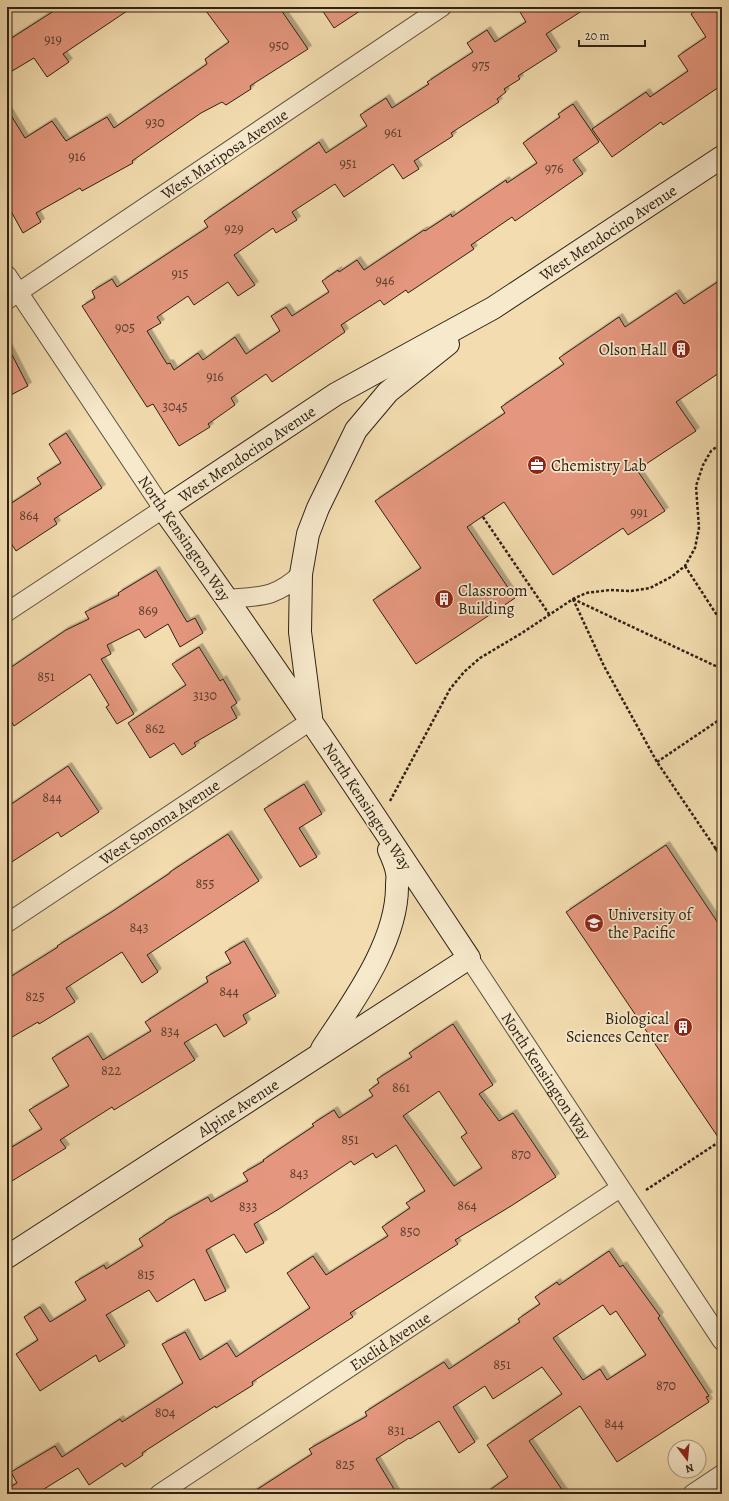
<svg xmlns="http://www.w3.org/2000/svg" width="729" height="1501" font-family="Alegreya,serif">
<style>
.building{fill:#e4977e;stroke:#2e2115;fill-rule:evenodd;filter:url(#shadow)}
.lines{fill:none;stroke-linecap:round;stroke-linejoin:round}
.street-casing{stroke:#5f503c;stroke-width:20}
.secondary-casing{stroke:#2e2115;stroke-width:24}
.path{stroke:#2e2115;stroke-width:2.5;stroke-dasharray:3 2;stroke-linecap:butt}
.street{stroke:#f7e9cc;stroke-width:18}
.secondary{stroke:#f7e9cc;stroke-width:22}
.labels{text-anchor:middle;stroke-width:3.5;stroke-linejoin:round;paint-order:stroke}
.number-label{font-size:14px;fill:#5c3e2f}
.street-label{font-size:16px;fill:#2e2115;stroke:#f7e9cc}
.poi-label{font-size:16px;fill:#2e2115;stroke:#f7e9cc;text-anchor:start}
</style>
<defs>
<filter id="shadow"><feDropShadow dx="3.5" dy="-3.5" stdDeviation="0" flood-color="#0004"/></filter>
</defs>
<rect width="100%" height="100%" fill="#f3ddb0"/>
<filter id="stains"><feTurbulence type="fractalNoise" baseFrequency=".005" numOctaves="4"/><feColorMatrix values="0 0 0 0 .2 0 0 0 0 .09 0 0 0 0 .02 0 0 0 .5 -.17"/></filter>
<radialGradient id="worn" r=".72"><stop offset=".6" stop-color="#630" stop-opacity="0"/><stop offset="1" stop-color="#630" stop-opacity=".3"/></radialGradient>
<g class="building">
<path d="M60 7H133L63 54 69 62 47 77 34 58 7 74V41Z"/>
<path d="M203 7H279L308 49 250 86 251 89 226 105 222 102 201 113 132 161 133 163 82 191 80 188 36 213 41 222 23 233 7 204V109L25 138 52 121 66 141 107 117 114 128 207 64 205 59 229 42Z"/>
<path d="M320 7H366L334 28Z"/>
<path d="M517 7H588L546 34 557 51 518 76 520 79 504 89 506 92 497 99 499 102 451 133 453 136 414 161 419 169 403 179 393 164 344 197 335 184 292 212 297 220 276 233 273 228 234 255 255 285 238 296 228 282 194 305 188 296 157 317 161 323 147 331 167 364 170 363 174 370 198 353 203 360 235 337 246 354 280 331 271 316 286 307 292 316 329 292 322 281 338 270 339 272 357 260 364 270 424 230 425 231 451 214 452 217 506 180 507 183 537 163 523 143 560 117 558 114 573 104 599 142 573 160 583 174 515 221 512 217 471 245 474 249 408 293 406 290 384 305 380 300 341 325 345 332 272 382 266 374 231 398 235 405 208 424 210 427 179 446 153 404 147 407 82 306 95 298 92 291 112 279 117 287 208 227 204 221 319 142 326 153 367 126 360 115 386 98 392 108 429 84 427 82 473 52 467 43 487 30 495 42 526 22Z"/>
<path d="M701 7H713L722 20V85L663 125 661 122 612 157 592 129 646 92 650 97 688 71 678 56 706 37 691 14Z"/>
<path d="M722 279V371L676 402 696 431 637 470 665 511 628 535 623 528 553 575 504 502 467 527 515 598 416 664 373 600 421 568 375 501 505 413 501 407 564 364 559 358 619 317 625 327 676 293 684 304Z"/>
<path d="M7 345 28 386 7 397Z"/>
<path d="M66 433 102 488 54 519 57 524 16 551 7 537V506L41 484 37 478 61 463 49 444Z"/>
<path d="M156 570 187 622 195 618 203 633 180 647 168 624 145 638 139 629 107 645 111 654 101 659 134 714 117 724 106 707 109 705 90 674 14 726 7 714V670L66 630 89 619 85 612 119 595 118 593Z"/>
<path d="M199 647 220 681 223 679 237 703 231 707 237 718 194 743 196 746 182 755 174 743 150 758 128 723 186 685 172 664Z"/>
<path d="M68 766 99 812 61 837 58 832 7 865V807Z"/>
<path d="M304 784 322 814 299 828 317 857 300 867 264 809Z"/>
<path d="M228 834 259 881 147 955 158 972 142 983 122 952 66 988 75 1002 39 1024 38 1022 7 1040V979L58 947 57 946 110 913 170 873V872Z"/>
<path d="M666 845 722 929V1143L566 912Z"/>
<path d="M244 941 276 996 243 1015 247 1023 224 1037 216 1024 184 1043 195 1060 114 1110 112 1107 60 1140 66 1148 7 1184V1150L42 1129 29 1110 69 1086 52 1058 88 1036 103 1060 151 1031 145 1022 208 982 206 977 231 963 225 952Z"/>
<path d="M453 1024 493 1085 479 1094 499 1121 513 1113 556 1177 511 1206 455 1240 458 1244 350 1313 353 1317 252 1382 253 1385 216 1408 215 1406 142 1453 143 1455 125 1467 122 1463 89 1485 78 1468 36 1494H7V1489L17 1483 11 1472 55 1446 62 1457 120 1419 122 1422 183 1383 162 1344 185 1332 200 1360 227 1343 236 1357 310 1308 287 1273 313 1256 326 1275 388 1236 382 1227 410 1208 406 1203 425 1191 396 1145 376 1158 373 1153 354 1165 351 1161 279 1209 254 1224 264 1243 246 1253 234 1234 206 1250 226 1291 205 1301 194 1279 157 1302 149 1290 106 1315 125 1346 99 1362 96 1355 40 1391 16 1354 38 1340 24 1317 40 1307 50 1322 86 1300 75 1282 104 1265 106 1269 143 1246 139 1239 165 1222V1221L208 1197 211 1202 248 1181 243 1173 264 1161 263 1160 314 1126 312 1124 334 1110 339 1118 373 1096 369 1090 379 1083 377 1079 412 1057 409 1053ZM439 1091 467 1133 461 1137 482 1168 454 1186 403 1116Z"/>
<path d="M609 1251 620 1267 623 1265 660 1316 658 1318 709 1396 706 1397 709 1402 617 1462 580 1406 529 1441 565 1494H484L508 1477 487 1445 562 1394 542 1367 493 1399 485 1386 453 1407 475 1442 459 1453 439 1421 410 1439 409 1438 376 1459 397 1494H250L312 1454 309 1449 367 1416 365 1412 444 1362 449 1369 520 1322 518 1319 540 1304 535 1297 557 1282 559 1285ZM603 1305 610 1315 616 1311 646 1355 607 1380 600 1369 583 1380 553 1338Z"/>
</g>
<g class="lines">
<defs>
<g id="street">
<path d="M7 275 163 509 7 612"/>
<path id="s1" d="M7 300 442 7"/>
<path d="M228 599C261 596 275 598 301 574"/>
<path id="s2" d="M7 923 312 720"/>
<path id="s3" d="M469 958 722 1341"/>
<path id="s4" d="M159 1494 620 1188"/>
<path d="M692 1494 722 1474"/>
</g>
<g id="secondary">
<path d="M311 717 300 632 301 574 308 534 318 508 356 430 388 392 448 344"/>
<path d="M322 1049C352 1003 398 942 397 885 397 881 398 877 397 873 396 865 392 857 389 850"/>
<path id="s5" d="M7 1257 469 958C369 807 269 656 163 509L336 394 493 308 722 157"/>
</g>
</defs>
<use href="#street" class="street-casing"/>
<use href="#secondary" class="secondary-casing"/>
<g class="path">
<path d="M483 517 549 614"/>
<path d="M685 566 722 623"/>
<path d="M573 599 604 666 657 762 722 858"/>
<path d="M573 599 722 669"/>
<path d="M657 762 722 718"/>
<path d="M390 801 450 689 464 672 480 658 522 633 573 599 586 593 610 590 631 591 650 588 671 577 685 566 695 548 699 528 696 486 703 465 711 451 722 443"/>
<path d="M715 850 722 845"/>
<path d="M646 1190 722 1140"/>
</g>
<use href="#street" class="street"/>
<use href="#secondary" class="secondary"/>
</g>
<defs>
<symbol id="building-disc" viewBox="-11 -11 22 22"><circle r="9.5" fill="#8f2418" stroke="#f7e9cc"/><path d="M-4-6H4V6H1V3H-1V6H-4ZM-2.5-4.3h1.7v1.8h-1.7ZM.8-4.3h1.7v1.8H.8ZM-2.5-1h1.7V.8h-1.7ZM.8-1h1.7V.8H.8Z" fill="#fff"/></symbol>
<symbol id="office-disc" viewBox="-11 -11 22 22"><circle r="9.5" fill="#8f2418" stroke="#f7e9cc"/><path d="M-6-3h4V-5.5h4V-3h4V5H-6ZM-1-4.5V-3h2v-1.5ZM-6 0V1H6V0Z" fill="#fff"/></symbol>
<symbol id="university-disc" viewBox="-11 -11 22 22"><circle r="9.5" fill="#8f2418" stroke="#f7e9cc"/><path d="M0-5L7-2L0 1L-7-2ZM-4 1L0 2.5L4 1V4Q0 6-4 4Z" fill="#fff"/></symbol>
</defs>
<g fill-rule="evenodd">
<use href="#building-disc" x="670" y="338" width="22" height="22"/>
<use href="#office-disc" x="526" y="454" width="22" height="22"/>
<use href="#building-disc" x="433" y="588" width="22" height="22"/>
<use href="#university-disc" x="583" y="912" width="22" height="22"/>
<use href="#building-disc" x="672" y="1016" width="22" height="22"/>
</g>
<g class="labels">
<g class="number-label">
<text x="53" y="44">919</text>
<text x="279" y="50">950</text>
<text x="481" y="70">975</text>
<text x="155" y="127">930</text>
<text x="393" y="137">961</text>
<text x="77" y="161">916</text>
<text x="348" y="168">951</text>
<text x="554" y="173">976</text>
<text x="234" y="233">929</text>
<text x="180" y="278">915</text>
<text x="385" y="285">946</text>
<text x="125" y="332">905</text>
<text x="215" y="381">916</text>
<text x="175" y="411">3045</text>
<text x="639" y="517">991</text>
<text x="29" y="520">864</text>
<text x="148" y="615">869</text>
<text x="46" y="681">851</text>
<text x="205" y="700">3130</text>
<text x="155" y="733">862</text>
<text x="52" y="802">844</text>
<text x="205" y="888">855</text>
<text x="139" y="932">843</text>
<text x="229" y="996">844</text>
<text x="35" y="1001">825</text>
<text x="170" y="1036">834</text>
<text x="111" y="1075">822</text>
<text x="401" y="1092">861</text>
<text x="350" y="1144">851</text>
<text x="521" y="1159">870</text>
<text x="299" y="1178">843</text>
<text x="467" y="1210">864</text>
<text x="248" y="1211">833</text>
<text x="410" y="1236">850</text>
<text x="146" y="1279">815</text>
<text x="502" y="1369">851</text>
<text x="666" y="1390">870</text>
<text x="165" y="1417">804</text>
<text x="614" y="1428">844</text>
<text x="396" y="1435">831</text>
<text x="345" y="1469">825</text>
</g>
<g class="street-label">
<text dy="6" stroke="none"><textPath href="#s1" startOffset="262">West Mariposa Avenue</textPath></text>
<text dy="6" stroke="none"><textPath href="#s5" startOffset="1618">West Mendocino Avenue</textPath></text>
<text dy="6" stroke="none"><textPath href="#s5" startOffset="1194">West Mendocino Avenue</textPath></text>
<text transform="translate(185 538) rotate(55)" y="6">North Kensington Way</text>
<text transform="translate(368 806) rotate(57)" y="6">North Kensington Way</text>
<text dy="6" stroke="none"><textPath href="#s2" startOffset="183">West Sonoma Avenue</textPath></text>
<text dy="6" stroke="none"><textPath href="#s3" startOffset="141">North Kensington Way</textPath></text>
<text dy="6" stroke="none"><textPath href="#s5" startOffset="275">Alpine Avenue</textPath></text>
<text dy="6" stroke="none"><textPath href="#s4" startOffset="277">Euclid Avenue</textPath></text>
</g>
<g class="poi-label">
<text x="667" y="355" text-anchor="end">Olson Hall</text>
<text x="551" y="471">Chemistry Lab</text>
<text x="458" y="596">Classroom<tspan x="458" dy="18">Building</tspan></text>
<text x="608" y="920">University of<tspan x="608" dy="18">the Pacific</tspan></text>
<text x="669" y="1024" text-anchor="end">Biological<tspan x="669" dy="18">Sciences Center</tspan></text>
</g>
</g>
<rect width="729" height="1501" fill="none" stroke="#f3ddb0" stroke-width="24"/>
<rect x="8" y="8" width="713" height="1485" fill="none" stroke="#2e2115" stroke-width="2"/>
<rect x="12" y="12" width="705" height="1477" fill="none" stroke="#2e2115"/>
<g transform="translate(687 1459) rotate(164)"><circle r="19" fill="#f7e9cc" stroke="#a79983"/>
<path d="M0-3L7 15L0 10L-7 15Z" fill="#8f2418"/>
<text y="-6" font-size="11" font-weight="bold" text-anchor="middle" fill="#2e2115">N</text>
</g>
<path d="M579 40v6h66v-6" fill="none" stroke="#2e2115" stroke-width="2"/>
<text x="585" y="40" font-size="12" fill="#2e2115" stroke="#f7e9cc" stroke-width="3" paint-order="stroke">20 m</text>
<rect width="100%" height="100%" filter="url(#stains)"/>
<rect width="100%" height="100%" fill="url(#worn)"/>
</svg>
